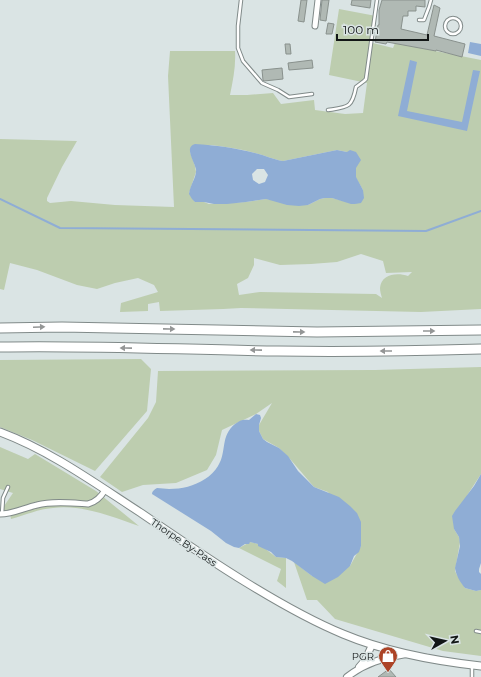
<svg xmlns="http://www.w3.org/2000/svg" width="481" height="677" font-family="Montserrat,sans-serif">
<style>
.green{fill:#bdcdaf;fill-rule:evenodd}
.water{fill:#8fadd5;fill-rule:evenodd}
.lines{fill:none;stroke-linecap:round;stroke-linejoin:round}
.stream{stroke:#8fadd5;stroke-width:2}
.building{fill:#b0b9b4;stroke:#89918d}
.service-casing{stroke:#808a89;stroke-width:4.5}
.minor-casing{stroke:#808a89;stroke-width:7}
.tertiary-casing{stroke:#808a89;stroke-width:8}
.secondary-casing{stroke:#808a89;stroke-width:9}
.motorway-casing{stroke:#808a89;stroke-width:11}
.service{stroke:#fff;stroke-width:2.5}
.minor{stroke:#fff;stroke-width:5}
.tertiary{stroke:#fff;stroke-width:6}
.secondary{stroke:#fff;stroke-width:7}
.motorway{stroke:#fff;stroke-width:9}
.oneway{fill:#949696}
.labels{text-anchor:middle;stroke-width:3;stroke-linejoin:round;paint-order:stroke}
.street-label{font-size:10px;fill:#121616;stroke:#dae4e4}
.poi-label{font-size:10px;fill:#121616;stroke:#dae4e4;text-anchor:end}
</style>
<rect width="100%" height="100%" fill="#dae4e4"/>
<g class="green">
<path d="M339 9 376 16 373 43 393 48 395 43 481 60V309L421 312 241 308 223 309 160 311 159 302 148 304V311L120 312 121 303 158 292 154 285 138 278 115 283 97 289 77 285 37 270 10 263 4 290 0 289V139L77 141 62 167 47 198V201L50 203 71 201 115 205 174 207 168 76 170 51H235C236 66 233 80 230 95H247L273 93 281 104 314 100 315 110 345 114 363 113 367 83 329 75ZM211 145C226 147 241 149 255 153 265 155 274 160 283 161L337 150 347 152 356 168V178L363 190 355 204 332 198H325L320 199 308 205 266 199 246 202 209 204 204 202H195L189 193 196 172 195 166 190 152ZM361 254 383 261 386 273 412 272 408 276C397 272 381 274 380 288 380 291 381 295 382 298L376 294 260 292 239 295 237 284 248 278 254 265V258L280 265 311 264 337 262Z"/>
<path d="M141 359 151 369 147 411 95 471 32 440 0 427V360Z"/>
<path d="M481 367V474L468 494 454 529 459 537 460 542 455 571 457 575 465 588 476 591 481 590V656L443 651 335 619 317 600H307L294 562 312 576 350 566 361 546 328 492 314 487 291 460 279 448 263 439 259 431V425L272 403 256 414 222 430 216 455 207 470 176 483 143 485 122 492 100 477 148 418 156 402 158 371 375 370Z"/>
<path d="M0 447 28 459 35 454 96 491 139 526C113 517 81 504 53 508 39 509 25 515 11 519L10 513 2 509 13 493 0 489Z"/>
<path d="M250 542 259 544 276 557 286 558V588L277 581 281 569 239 548Z"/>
</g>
<g class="water">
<path d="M470 42 481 44V56L468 53Z"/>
<path d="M410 60 417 62 407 111 462 122 473 70 480 71 467 131 398 116Z"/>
<path d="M195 144C215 145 236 148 255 153 265 155 274 160 283 161L337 150 347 152 350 150 356 152 361 160 356 168V177L363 190 364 198 361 203 355 204H351L332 198H325L320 199 308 205 299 206 287 205 266 199 246 202 227 204H214L204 202H195L192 199 189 194C190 185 197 177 196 169 194 161 184 147 195 144ZM257 169H264L268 175 265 182 259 184 253 180 252 174Z"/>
<path d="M256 414 260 415 261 418 259 425V431L263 439 267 442 279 448 288 456 298 471 314 487 339 497 350 506 357 513 361 522V546L359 552 354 556 350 566 338 577 325 584 312 576 292 561 286 558 276 557 271 552 258 546V544L250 542 249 544H245L239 548 234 547 226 543 211 531 152 494C152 491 154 490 157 488 161 488 165 489 169 489 182 489 194 486 205 479 210 476 215 471 218 466 227 452 220 436 235 424 240 420 243 419 249 420Z"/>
<path d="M481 474V563L479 569V572L481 574V590L476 591 465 588C460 582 456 575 455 568L460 546 459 537 454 529 452 516 455 511 474 486Z"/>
</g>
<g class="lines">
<path class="stream" d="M0 199 60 228 426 231 481 211"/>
</g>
<g class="building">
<path d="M301 0H307L304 22 298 21Z"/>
<path d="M322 0H329L326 21 320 20Z"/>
<path d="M352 0H371L370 8 351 5Z"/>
<path d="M382 0H425V7L416 6V11H408V16H403L401 29 427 35 434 5 440 8 434 36 465 44 462 57 436 50V51L387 42 386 44 375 42 378 25H379V10Z"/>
<path d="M328 23 334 24 332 34H326Z"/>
<path d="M285 44H290L291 54H286Z"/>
<path d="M312 60 313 68 289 70 288 63Z"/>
<path d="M282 68 283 79 264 81 263 80 262 70Z"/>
<path d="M389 669 396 677H378Z"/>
</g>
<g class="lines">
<defs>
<g id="service">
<path d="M241 0 238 26V48L243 61 262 83 278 90 289 97 312 94"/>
<circle cx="453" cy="26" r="8"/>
<path d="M419 20H424L429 7 431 0"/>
<path d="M328 110C348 107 352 108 356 87L364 81 366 79 377 0"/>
<path d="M2 514 3 498 8 487"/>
<path d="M476 631 481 632"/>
<path d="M472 677V665"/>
</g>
<g id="minor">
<path d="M315 26 318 0"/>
<path d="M0 514C13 514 24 508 37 505 52 501 72 503 88 504 96 502 101 497 105 490"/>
</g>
<g id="tertiary">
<path d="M359 667 365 660 372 645"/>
<path d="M347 677C365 663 383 658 406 654"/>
</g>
<path id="secondary" d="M0 432C51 451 96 484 141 513 176 537 211 561 247 583 278 602 309 620 343 634 386 652 435 661 481 666"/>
<g id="motorway">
<path d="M0 328 62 327 317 332 481 330"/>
<path d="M0 347C93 345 186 350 278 351 346 352 413 351 481 349"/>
</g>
</defs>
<use href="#service" class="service-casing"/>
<use href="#minor" class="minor-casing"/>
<use href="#tertiary" class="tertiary-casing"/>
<use href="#secondary" class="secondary-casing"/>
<use href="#motorway" class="motorway-casing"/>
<use href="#service" class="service"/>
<use href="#minor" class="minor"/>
<use href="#tertiary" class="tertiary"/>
<use href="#secondary" class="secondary"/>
<use href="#motorway" class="motorway"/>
</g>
<defs><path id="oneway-solid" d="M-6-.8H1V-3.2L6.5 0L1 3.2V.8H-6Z"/></defs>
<g class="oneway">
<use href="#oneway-solid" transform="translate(39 327) rotate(-2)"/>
<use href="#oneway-solid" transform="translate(169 329) rotate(1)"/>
<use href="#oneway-solid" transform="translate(429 331)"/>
<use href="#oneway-solid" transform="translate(299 332) rotate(1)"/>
<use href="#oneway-solid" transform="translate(126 348) rotate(-179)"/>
<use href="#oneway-solid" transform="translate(256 350) rotate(-179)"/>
<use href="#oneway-solid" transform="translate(386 351) rotate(-180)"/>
</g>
<defs>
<symbol id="shop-pin" viewBox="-11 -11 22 30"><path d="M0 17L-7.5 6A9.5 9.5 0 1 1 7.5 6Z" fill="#ac4326" stroke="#dae4e4"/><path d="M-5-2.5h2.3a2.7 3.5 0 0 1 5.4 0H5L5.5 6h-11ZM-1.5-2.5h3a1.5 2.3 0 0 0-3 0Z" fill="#fff"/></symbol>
</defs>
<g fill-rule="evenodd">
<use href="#shop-pin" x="377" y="645" width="22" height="30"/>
</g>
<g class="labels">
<g class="street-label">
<text transform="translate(184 542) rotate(34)" y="4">Thorpe By-Pass</text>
</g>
<g class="poi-label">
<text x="374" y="660">PGR</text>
</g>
</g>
<g transform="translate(445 641) rotate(82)" stroke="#dae4e4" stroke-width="3" paint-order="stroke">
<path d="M0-3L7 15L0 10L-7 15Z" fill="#121616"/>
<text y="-6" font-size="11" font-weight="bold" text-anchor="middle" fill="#121616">N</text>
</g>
<path d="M337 34v6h91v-6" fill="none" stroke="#121616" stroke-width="2"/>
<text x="343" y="34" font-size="12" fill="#121616" stroke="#dae4e4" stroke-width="3" paint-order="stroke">100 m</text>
</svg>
